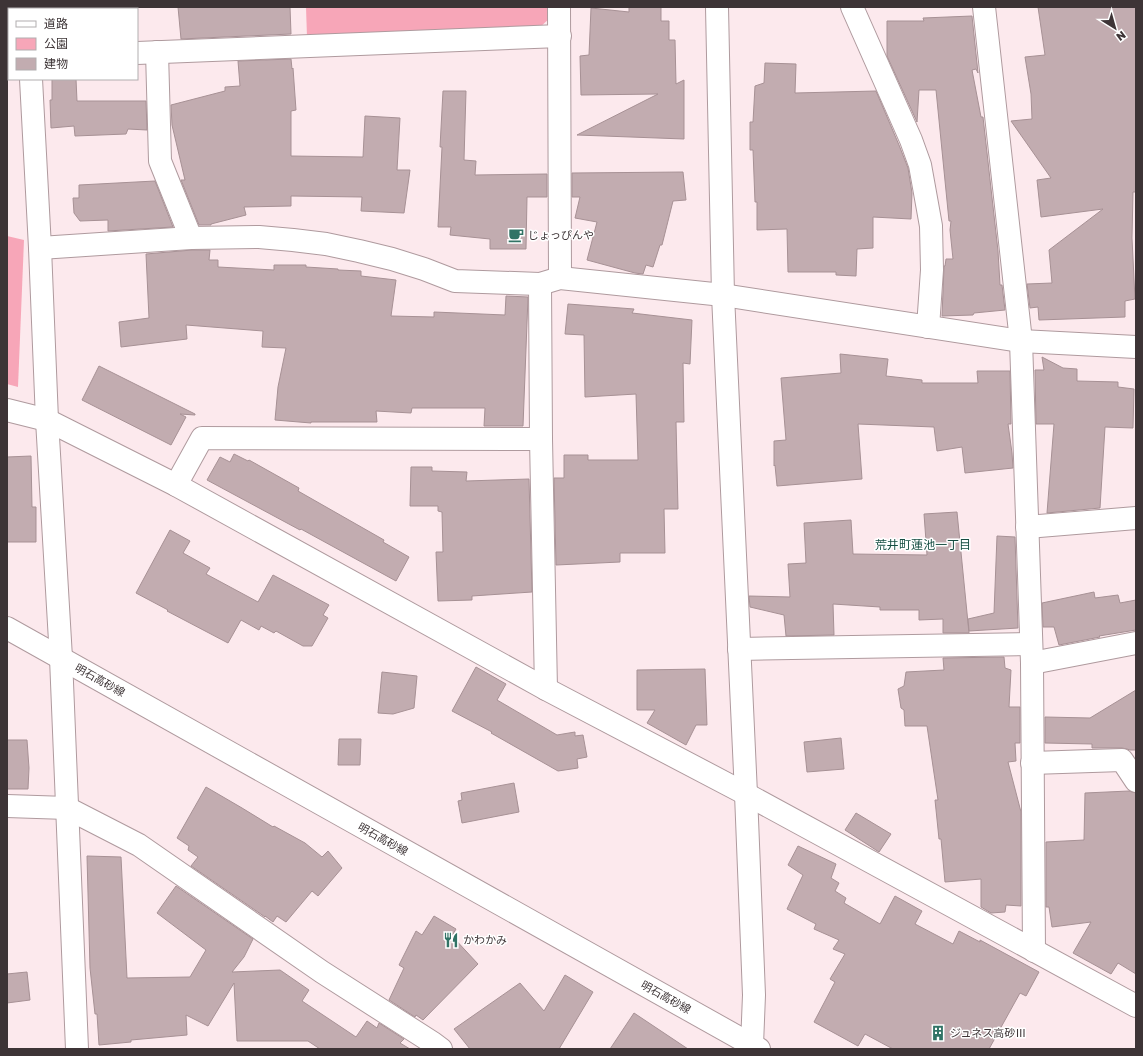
<svg xmlns="http://www.w3.org/2000/svg" width="1143" height="1056" font-family="'Golos Text','Noto Sans JP',sans-serif">
<style>
.green{fill:#f7a6b8}
.building{fill:#c2acb0;stroke:#a79195}
.lines{fill:none;stroke-linecap:round;stroke-linejoin:round}
.minor-casing{stroke:#af9a9e;stroke-width:24}
.tertiary-casing{stroke:#af9a9e;stroke-width:24}
.secondary-casing{stroke:#af9a9e;stroke-width:24}
.minor{stroke:#fff;stroke-width:22}
.tertiary{stroke:#fff;stroke-width:22}
.secondary{stroke:#fff;stroke-width:22}
.labels{text-anchor:middle;stroke-width:3;stroke-linejoin:round;paint-order:stroke}
.poi-label{font-size:11px;fill:#3d3436;stroke:#fff;text-anchor:start}
.street-label{font-size:11px;fill:#3d3436;stroke:#fff}
.neighbourhood-label{font-size:12px;fill:#164d42;stroke:#fff}
</style>
<rect width="100%" height="100%" fill="#fce9ed"/>
<g class="green">
<path d="M306 7H551V17L538 29 307 37Z"/>
<path d="M7 236 24 240 18 387 7 384Z"/>
</g>
<g class="building">
<path d="M178 7H290L291 34 181 39Z"/>
<path d="M629 7H661V21H669V40H675L676 84 684 80V139L577 135 658 94 581 95 580 56 589 55 591 8 629 12Z"/>
<path d="M1038 7H1136V192H1133L1132 238 1135 299 1125 301V317L1039 320 1038 307 1030 308 1027 284 1052 283 1049 250 1103 209 1041 217 1037 180 1051 178 1011 121 1032 119 1031 94 1025 57 1045 55Z"/>
<path d="M972 16 978 73 976 69 972 70 981 117H983L998 251 1000 285H1002L1005 310 974 313 973 315 942 316 944 266H945L946 259H953L950 230 951 221H949L936 90H919L917 122 887 56V21H924L923 18Z"/>
<path d="M291 59 292 69 293 68 296 110 291 111V156L363 157 365 116 400 118 397 170H410L404 213 361 211 362 197 291 196V206L244 207 246 215 211 224V225H199L181 180H185L172 125 171 105 225 91V87L240 86 238 61Z"/>
<path d="M765 63 796 64 795 93 876 91 899 145 908 168 912 193 911 219 873 217V248L857 249 856 276 836 275V272H788L787 229 757 230V202H755L753 150H750V122H753L755 86 764 83Z"/>
<path d="M52 79H76L77 101H146L147 130 128 129 126 134 75 136 74 126 51 128 50 100H52Z"/>
<path d="M443 91H466L464 160 476 161 475 175 547 174V197H527L526 249H490V239L450 235 451 227H438L442 147H440Z"/>
<path d="M683 172 686 200 673 201 662 245H660L653 267 646 265 643 274 635 273 587 260 597 222 575 218 580 197H572V173Z"/>
<path d="M155 181 173 227 108 231V220L80 221 74 213 73 198H79V185Z"/>
<path d="M192 250H210L209 260H218V267L274 270V265H306V267L338 269V270L361 271V276L396 280 391 316 434 317V312L505 315 506 296 528 297 523 426H484L485 408H412L411 413 376 411 377 422H311V423L275 420 278 387 286 348 262 347 263 331 186 325 187 339 121 347 119 322 149 318 146 254Z"/>
<path d="M568 304 634 309 632 313 692 320 690 364 683 363 684 422H676L678 509H664L665 553H620V562L556 565 554 478H564V455H588V460H638L636 394 585 397 584 335 565 334Z"/>
<path d="M840 354 888 359 886 376 922 380V383H978L977 371H1010L1011 424H1008L1012 453 1013 468 965 473 962 447 937 451 934 427 858 424 862 479 777 486 775 465 774 466V441L786 440 781 378 841 373Z"/>
<path d="M1042 357 1063 368 1077 369V381L1118 382V387L1134 389 1133 428 1105 427 1100 508 1047 513 1054 424H1036L1035 370H1044Z"/>
<path d="M99 366 195 414V415L180 414 186 417 171 445 82 400Z"/>
<path d="M234 454 248 461 249 460 299 488 298 491 384 540 383 542 409 557 396 581 301 529 300 530 207 480 220 457 230 462Z"/>
<path d="M31 456 32 507H36V542H7V457Z"/>
<path d="M411 467H432V471L467 472 466 481 529 479 532 592 472 596V600L438 601 436 552H443L442 512 438 511V506H410Z"/>
<path d="M957 512 969 633H943V619L919 620V610H880V607L833 604 834 635 786 636 784 615 750 607 749 596 790 597 788 564 806 563 804 523 851 520 853 554 927 555 924 514Z"/>
<path d="M170 530 190 541 183 553 210 568 206 574 258 602 273 575 329 605 323 615 328 618 312 646H303L276 631 274 633 261 626 259 630 241 620 228 643 167 611 168 610 136 593Z"/>
<path d="M997 536 1015 537 1018 628 969 631 968 619 994 613Z"/>
<path d="M1094 592 1095 598 1118 595 1120 603 1136 600V630L1099 636 1100 637 1059 645 1054 627H1043L1042 603Z"/>
<path d="M1004 657 1005 668 1011 670 1009 707H1020V743H1015L1016 761 1008 762 1021 812V906L1006 905 1005 912 991 913 981 907V879L945 882 941 839H939L935 800H938L927 726H905L904 710 901 708 898 689 904 686 906 672 944 670 943 658Z"/>
<path d="M476 667 506 684 497 700 557 735 575 732V736L583 735 587 757 577 759 578 768 558 771 491 733 492 732 452 711Z"/>
<path d="M705 669 707 725H696L686 745 647 723 655 710H637V670Z"/>
<path d="M382 672 417 676 414 708 393 714 378 713Z"/>
<path d="M1136 690V750H1130L1127 749 1122 748H1092V744L1045 743V717L1090 718Z"/>
<path d="M841 738 844 769 807 772 804 742Z"/>
<path d="M339 739H361L360 765H338Z"/>
<path d="M7 740H27L29 768 28 789H7Z"/>
<path d="M514 783 519 812 462 823 458 801 462 800 461 793Z"/>
<path d="M206 787 242 808 273 827 274 826 305 843 322 857 328 851 342 868 318 896 312 891 286 922 277 916 273 922 265 916V917L191 866 198 857 188 850 189 846 177 838Z"/>
<path d="M1129 791 1136 793V974L1118 963 1111 974 1073 953 1091 922 1052 927 1049 907H1046V842L1084 840 1085 793Z"/>
<path d="M856 813 891 834 879 852 845 830Z"/>
<path d="M798 846 836 864 831 878 839 883 835 891 846 898 844 903 880 924 895 896 922 911 915 924 953 944 959 931 980 942V940L1039 972 1026 996 1020 993 989 1049H893L865 1034 858 1046 814 1022 835 982 830 979 845 954 833 949 839 940 814 929 816 924 787 909 803 875 788 865Z"/>
<path d="M87 856 121 857 127 978 190 977 206 950 157 913 176 886 253 939 244 957 232 972 280 970 309 990 302 1001 356 1037 367 1021 377 1028 379 1023 404 1039 400 1043 410 1049H320L308 1041H237L234 983 208 1026 186 1015 187 1035 131 1040V1042L99 1045 97 1014H95L90 968Z"/>
<path d="M434 916 456 929 452 936 478 964 423 1020 416 1015 415 1017 389 1000 404 968 399 965 416 931 422 935Z"/>
<path d="M27 972 30 1000 7 1003V974Z"/>
<path d="M565 975 593 992 559 1049H470L454 1029 520 983 544 1011Z"/>
<path d="M634 1013 688 1049H610Z"/>
</g>
<g class="lines">
<defs>
<g id="minor">
<path d="M28 7V9"/>
<path d="M559 7 560 278"/>
<path d="M852 7 911 140 920 165 931 226 932 270 928 327"/>
<path d="M984 7 1021 341 1032 663 1034 951"/>
<path d="M157 52 160 161 191 238"/>
<path d="M137 53 560 36"/>
<path d="M31 79 40 248 47 420 61 658 77 1049"/>
<path d="M40 248 191 238 259 237 293 240 326 244 359 251 392 259 424 269 455 281 540 284 560 278 723 295 1021 341 1136 347"/>
<path d="M540 284 541 439 546 689"/>
<path d="M7 410 47 420 176 485 546 689 746 794 1136 1006"/>
<path d="M176 485 202 438 541 439"/>
<path d="M1027 527 1136 518"/>
<path d="M739 649 1031 644"/>
<path d="M1032 663 1136 643"/>
<path d="M1032 763 1122 760 1136 781"/>
<path d="M7 806 67 808 139 845 322 972 433 1043 441 1049"/>
</g>
<path id="tertiary" d="M717 7 723 295 746 794 754 995 752 1045"/>
<path id="secondary" d="M7 628 759 1049"/>
</defs>
<use href="#minor" class="minor-casing"/>
<use href="#tertiary" class="tertiary-casing"/>
<use href="#secondary" class="secondary-casing"/>
<use href="#minor" class="minor"/>
<use href="#tertiary" class="tertiary"/>
<use href="#secondary" class="secondary"/>
</g>
<defs>
<symbol id="cafe-bare" viewBox="-9 -9 18 18"><path d="M-5.5-4.5H6V0H3Q3 3.5 0 3.5H-2.5Q-5.5 3.5-5.5 0ZM3-3.2v2h1.7v-2ZM-6 4.5H4V6H-6Z" fill="#307365" stroke="#fff" stroke-width="2.5" paint-order="stroke"/></symbol>
<symbol id="restaurant-bare" viewBox="-9 -9 18 18"><path d="M-5-6h1v4h1v-4h1v4h1v-4h1v5L-1.5 .5V6h-2V.5L-5-1ZM5-6V6H3V1.5H1.5Q1.5-4 5-6Z" fill="#307365" stroke="#fff" stroke-width="2.5" paint-order="stroke"/></symbol>
<symbol id="building-bare" viewBox="-9 -9 18 18"><path d="M-4-6H4V6H1V3H-1V6H-4ZM-2.5-4.3h1.7v1.8h-1.7ZM.8-4.3h1.7v1.8H.8ZM-2.5-1h1.7V.8h-1.7ZM.8-1h1.7V.8H.8Z" fill="#307365" stroke="#fff" stroke-width="2.5" paint-order="stroke"/></symbol>
</defs>
<g fill-rule="evenodd">
<use href="#cafe-bare" x="505" y="224" width="22" height="22"/>
<use href="#restaurant-bare" x="440" y="929" width="22" height="22"/>
<use href="#building-bare" x="927" y="1022" width="22" height="22"/>
</g>
<g class="labels">
<g class="poi-label">
<text x="528" y="239">じょっぴんや</text>
<text x="463" y="944">かわかみ</text>
<text x="950" y="1037">ジュネス高砂Ⅲ</text>
</g>
<g class="street-label">
<text transform="translate(100 680) rotate(29)" y="4">明石高砂線</text>
<text transform="translate(383 839) rotate(29)" y="4">明石高砂線</text>
<text transform="translate(666 997) rotate(29)" y="4">明石高砂線</text>
</g>
<g class="neighbourhood-label">
<text x="923" y="549">荒井町蓮池一丁目</text>
</g>
</g>
<rect width="1143" height="1056" fill="none" stroke="#3d3436" stroke-width="16"/>
<rect x="8" y="8" width="130" height="72" fill="#ffffff" stroke="#b1aeaf"/>
<rect x="16" y="21" width="20" height="6" fill="#ffffff" stroke="#b1aeaf"/>
<text x="44" y="28" font-size="12" fill="#3d3436">道路</text>
<rect x="16" y="38" width="20" height="12" fill="#f7a6b8" stroke="#b1aeaf"/>
<text x="44" y="48" font-size="12" fill="#3d3436">公園</text>
<rect x="16" y="58" width="20" height="12" fill="#c2acb0" stroke="#b1aeaf"/>
<text x="44" y="68" font-size="12" fill="#3d3436">建物</text>
<g transform="translate(1115 28) rotate(143)" stroke="#ffffff" stroke-width="3" paint-order="stroke">
<path d="M0-3L7 15L0 10L-7 15Z" fill="#3d3436"/>
<text y="-6" font-size="11" font-weight="bold" text-anchor="middle" fill="#3d3436">N</text>
</g>
</svg>
